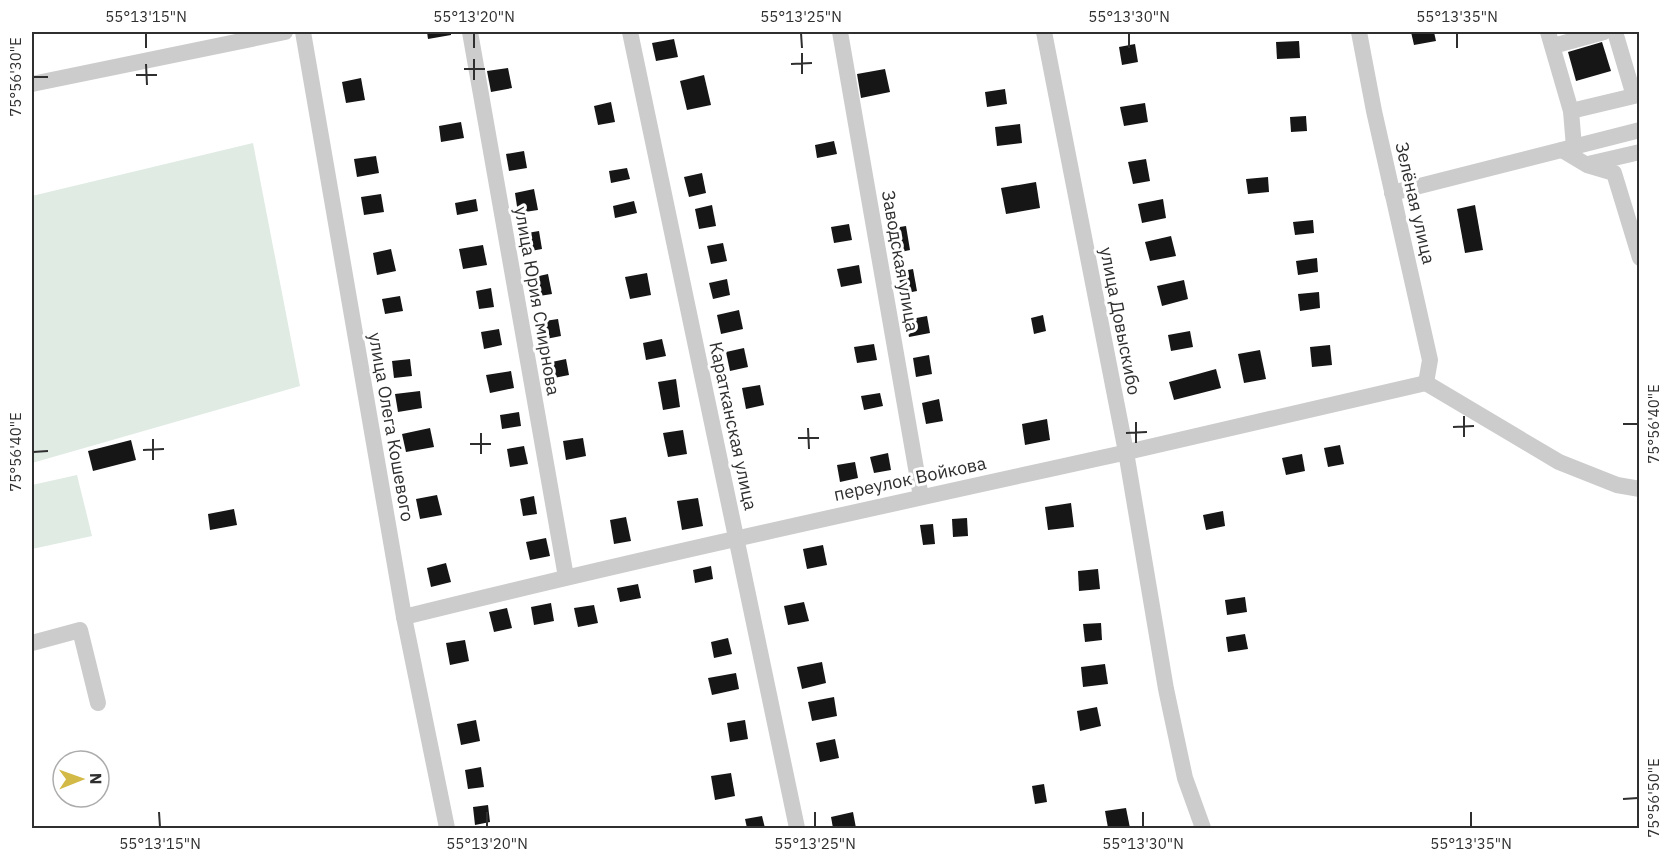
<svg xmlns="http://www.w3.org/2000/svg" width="1671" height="860" font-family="'IBM Plex Sans',sans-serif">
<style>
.green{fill:#dfebe3}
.building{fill:#161616}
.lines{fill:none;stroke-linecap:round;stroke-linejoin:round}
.minor{stroke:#ccc;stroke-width:16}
.ticks{fill:none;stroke:#2f2f2f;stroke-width:2}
.labels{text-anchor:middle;stroke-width:6;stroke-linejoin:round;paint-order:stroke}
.street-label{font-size:18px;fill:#2f2f2f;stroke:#fff}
.neatline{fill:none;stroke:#2f2f2f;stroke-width:2}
.ticks-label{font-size:15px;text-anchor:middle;fill:#2f2f2f}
</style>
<rect width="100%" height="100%" fill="#fff"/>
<g class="green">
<path d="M253 143 300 386 32 463V196Z"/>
<path d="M77 475 92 536 32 549V485Z"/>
</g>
<g class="building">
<path d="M427 32H451V35L428 39Z"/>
<path d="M1411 32H1434L1436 41 1414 45Z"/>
<path d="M674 39 678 57 656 61 652 43Z"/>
<path d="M1299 41 1300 58 1277 59 1276 42Z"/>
<path d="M1602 42 1611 71 1576 81 1568 52Z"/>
<path d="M1135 44 1138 62 1122 65 1119 47Z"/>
<path d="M508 68 512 88 491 92 487 71Z"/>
<path d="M885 69 890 92 861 98 857 74Z"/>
<path d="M704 75 711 105 687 110 680 81Z"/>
<path d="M361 78 365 100 346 103 342 82Z"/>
<path d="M1005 89 1007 104 987 107 985 92Z"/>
<path d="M611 102 615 122 598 125 594 106Z"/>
<path d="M1145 103 1148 122 1124 126 1120 107Z"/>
<path d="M1306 116 1307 131 1291 132 1290 117Z"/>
<path d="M461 122 464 138 441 142 439 126Z"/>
<path d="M1020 124 1022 143 997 146 995 127Z"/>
<path d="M834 141 837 154 817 158 815 145Z"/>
<path d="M524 151 527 168 509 171 506 154Z"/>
<path d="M376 156 379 173 357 177 354 159Z"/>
<path d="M1146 159 1150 181 1133 184 1128 162Z"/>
<path d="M627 168 630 179 611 183 609 171Z"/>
<path d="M702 173 706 193 689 197 684 177Z"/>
<path d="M1268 177 1269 192 1248 194 1246 179Z"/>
<path d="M1036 182 1040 208 1006 214 1001 188Z"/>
<path d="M534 189 538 210 518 213 515 193Z"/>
<path d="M381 194 384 212 364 215 361 197Z"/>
<path d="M476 199 478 211 457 215 455 203Z"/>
<path d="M1163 199 1166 218 1142 223 1138 204Z"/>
<path d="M634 201 637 213 615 218 613 206Z"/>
<path d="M712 205 716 226 699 229 695 209Z"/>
<path d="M1475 205 1483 250 1465 253 1457 209Z"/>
<path d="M1313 220 1314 233 1295 235 1293 222Z"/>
<path d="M849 224 852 240 834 243 831 227Z"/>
<path d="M906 226 910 250 892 254 887 229Z"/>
<path d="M539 231 542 249 525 252 521 234Z"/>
<path d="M1171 236 1176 256 1150 261 1145 242Z"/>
<path d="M723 243 727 261 711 264 707 246Z"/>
<path d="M483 245 487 265 463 269 459 249Z"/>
<path d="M391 249 396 271 377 275 373 253Z"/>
<path d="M1317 258 1318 272 1298 275 1296 261Z"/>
<path d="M859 265 862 283 841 287 837 269Z"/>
<path d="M913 269 917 291 902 294 898 272Z"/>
<path d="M647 273 651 295 630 299 625 277Z"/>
<path d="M548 274 552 294 533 297 530 278Z"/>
<path d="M727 279 730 295 713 299 709 283Z"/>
<path d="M1184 280 1188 299 1162 306 1157 286Z"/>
<path d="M491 288 494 307 479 309 476 291Z"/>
<path d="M1319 292 1320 308 1300 311 1298 294Z"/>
<path d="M400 296 403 311 385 314 382 299Z"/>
<path d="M739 310 743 329 721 334 717 315Z"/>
<path d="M1043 315 1046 331 1034 334 1031 318Z"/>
<path d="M927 316 930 333 909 337 906 320Z"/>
<path d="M558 319 561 336 541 340 538 322Z"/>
<path d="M499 329 502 345 484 349 481 332Z"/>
<path d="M1190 331 1193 347 1171 351 1168 335Z"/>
<path d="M662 339 666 356 646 360 643 343Z"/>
<path d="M874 344 877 360 857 363 854 347Z"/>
<path d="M1330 345 1332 365 1312 367 1310 347Z"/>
<path d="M744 348 748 367 730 371 726 352Z"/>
<path d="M1260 350 1266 379 1244 383 1238 354Z"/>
<path d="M929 355 932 374 916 377 913 358Z"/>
<path d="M410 359 412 376 394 378 392 361Z"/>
<path d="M566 359 569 375 549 379 547 363Z"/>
<path d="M1216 369 1221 388 1174 400 1169 382Z"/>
<path d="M511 371 514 388 490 393 486 375Z"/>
<path d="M676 379 680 407 663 410 658 382Z"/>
<path d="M760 385 764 405 746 409 742 388Z"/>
<path d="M420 391 422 408 398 412 395 394Z"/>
<path d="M880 393 883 406 864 410 861 396Z"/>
<path d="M939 399 943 421 926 424 922 403Z"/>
<path d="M519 412 521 426 502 429 500 415Z"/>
<path d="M1047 419 1050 440 1025 445 1022 424Z"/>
<path d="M430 428 434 447 406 452 402 434Z"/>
<path d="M683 430 687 454 668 457 663 433Z"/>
<path d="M583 438 586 456 566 460 563 441Z"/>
<path d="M131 440 136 460 93 471 88 451Z"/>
<path d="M1340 445 1344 464 1328 467 1324 448Z"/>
<path d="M524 446 528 464 510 467 507 449Z"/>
<path d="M888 453 891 470 874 473 870 457Z"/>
<path d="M1302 454 1305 471 1286 475 1282 458Z"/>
<path d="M855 462 858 478 840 482 837 465Z"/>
<path d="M437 495 442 515 420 519 416 499Z"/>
<path d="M534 496 537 514 523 516 520 499Z"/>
<path d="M698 498 703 526 682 530 677 501Z"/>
<path d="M1071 503 1074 527 1048 530 1045 507Z"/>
<path d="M234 509 237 525 210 530 208 514Z"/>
<path d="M1223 511 1225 526 1206 530 1203 515Z"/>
<path d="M626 517 631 541 614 544 610 520Z"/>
<path d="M967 518 968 536 953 537 952 519Z"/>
<path d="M933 524 935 544 923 545 920 525Z"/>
<path d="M546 538 550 556 530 560 526 542Z"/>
<path d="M823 545 827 565 807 569 803 549Z"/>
<path d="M446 563 451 582 431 587 427 568Z"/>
<path d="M711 566 713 579 695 583 693 570Z"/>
<path d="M1098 569 1100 589 1079 591 1078 571Z"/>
<path d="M638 584 641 598 620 602 617 588Z"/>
<path d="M1245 597 1247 612 1227 615 1225 600Z"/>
<path d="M804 602 809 621 788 625 784 606Z"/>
<path d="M551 603 554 621 534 625 531 607Z"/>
<path d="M594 605 598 623 578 627 574 608Z"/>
<path d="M507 608 512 628 494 632 489 612Z"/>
<path d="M1101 623 1102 640 1085 642 1083 624Z"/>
<path d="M1245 634 1248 649 1228 652 1226 637Z"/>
<path d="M728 638 732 654 714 658 711 642Z"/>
<path d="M465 640 469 661 450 665 446 643Z"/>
<path d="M822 662 826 683 802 689 797 667Z"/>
<path d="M1105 664 1108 684 1083 687 1081 667Z"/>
<path d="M736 673 739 689 712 695 708 678Z"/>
<path d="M834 697 837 716 812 721 808 702Z"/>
<path d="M1097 707 1101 726 1080 731 1077 711Z"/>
<path d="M476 720 480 741 461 745 457 724Z"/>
<path d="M745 720 748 739 730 742 727 723Z"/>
<path d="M835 739 839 758 820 762 816 743Z"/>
<path d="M481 767 484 787 468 789 465 770Z"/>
<path d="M731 773 735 796 715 800 711 776Z"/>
<path d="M1044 784 1047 802 1035 804 1032 786Z"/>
<path d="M488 805 490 822 475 825 473 807Z"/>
<path d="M1126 808 1130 828H1108L1105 811Z"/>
<path d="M853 812 856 828H833L831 817Z"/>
<path d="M762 816 765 828H747L745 819Z"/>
</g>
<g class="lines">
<g class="minor">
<path d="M303 32 404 617 447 828"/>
<path d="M470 32 566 577"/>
<path d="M630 32 797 828"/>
<path d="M840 32 921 497"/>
<path d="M1044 32 1126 452 1166 689 1185 778 1203 828"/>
<path d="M1359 32 1374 111 1430 360 1426 383"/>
<path d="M1548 32 1571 111 1574 147"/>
<path d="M1553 46 1604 32"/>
<path d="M32 84 285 32"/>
<path d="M1571 111 1634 96 1615 32"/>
<path d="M1562 150 1587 165 1614 173 1640 258"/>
<path d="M1588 164 1640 152"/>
<path d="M1392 193 1640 130"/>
<path d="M1426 383 1559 462 1617 485 1640 489"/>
<path d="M404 617C642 558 883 506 1123 453 1224 430 1325 406 1426 383"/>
<path d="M32 643 80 630 98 703"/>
</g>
</g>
<path class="ticks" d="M146 33V48M474 33V48M801 33 802 48M1129 33V48M1457 33V48M802 53V74M474 59V80M146 64 147 85M791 64 812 63M464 69H485M136 75H157M33 77H48M1464 416V437M1136 422V443M1623 424H1638M1453 427 1474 426M808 428 809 449M481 433V454M1126 433 1147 432M798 438H819M153 439V460M470 444H491M143 450 164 449M33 452 48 451M1623 799 1638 798M159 812 160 827M487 812V827M815 812V827M1143 812V827M1471 812V827"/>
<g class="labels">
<g class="street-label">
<text transform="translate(1415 203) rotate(77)" y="6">Зелёная улица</text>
<text transform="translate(900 261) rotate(80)" y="6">Заводская улица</text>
<text transform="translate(537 301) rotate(80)" y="6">улица Юрия Смирнова</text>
<text transform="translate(1120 321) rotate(79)" y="6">улица Довыскибо</text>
<text transform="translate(733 426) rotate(78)" y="6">Каратканская улица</text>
<text transform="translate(391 427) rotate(80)" y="6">улица Олега Кошевого</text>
<text transform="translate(910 479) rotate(-12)" y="6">переулок Войкова</text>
</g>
</g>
<rect width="1671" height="860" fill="none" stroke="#ffffff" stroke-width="66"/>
<g transform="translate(81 779) rotate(89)"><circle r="28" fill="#ffffff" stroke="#acacac" stroke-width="1.5"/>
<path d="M0-4.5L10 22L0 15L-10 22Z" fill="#d3b945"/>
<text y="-9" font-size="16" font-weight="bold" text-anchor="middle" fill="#2f2f2f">N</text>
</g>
<rect x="33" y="33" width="1605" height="794" class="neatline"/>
<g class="ticks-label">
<text x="146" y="22">55°13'15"N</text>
<text x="474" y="22">55°13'20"N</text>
<text x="801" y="22">55°13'25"N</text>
<text x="1129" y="22">55°13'30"N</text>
<text x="1457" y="22">55°13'35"N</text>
<text transform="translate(16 77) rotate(-90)" y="5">75°56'30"E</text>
<text transform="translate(1654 424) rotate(-90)" y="5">75°56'40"E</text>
<text transform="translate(16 452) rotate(-90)" y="5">75°56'40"E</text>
<text transform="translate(1654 798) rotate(-90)" y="5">75°56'50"E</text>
<text x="160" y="849">55°13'15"N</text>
<text x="487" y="849">55°13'20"N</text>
<text x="815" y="849">55°13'25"N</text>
<text x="1143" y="849">55°13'30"N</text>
<text x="1471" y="849">55°13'35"N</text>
</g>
</svg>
